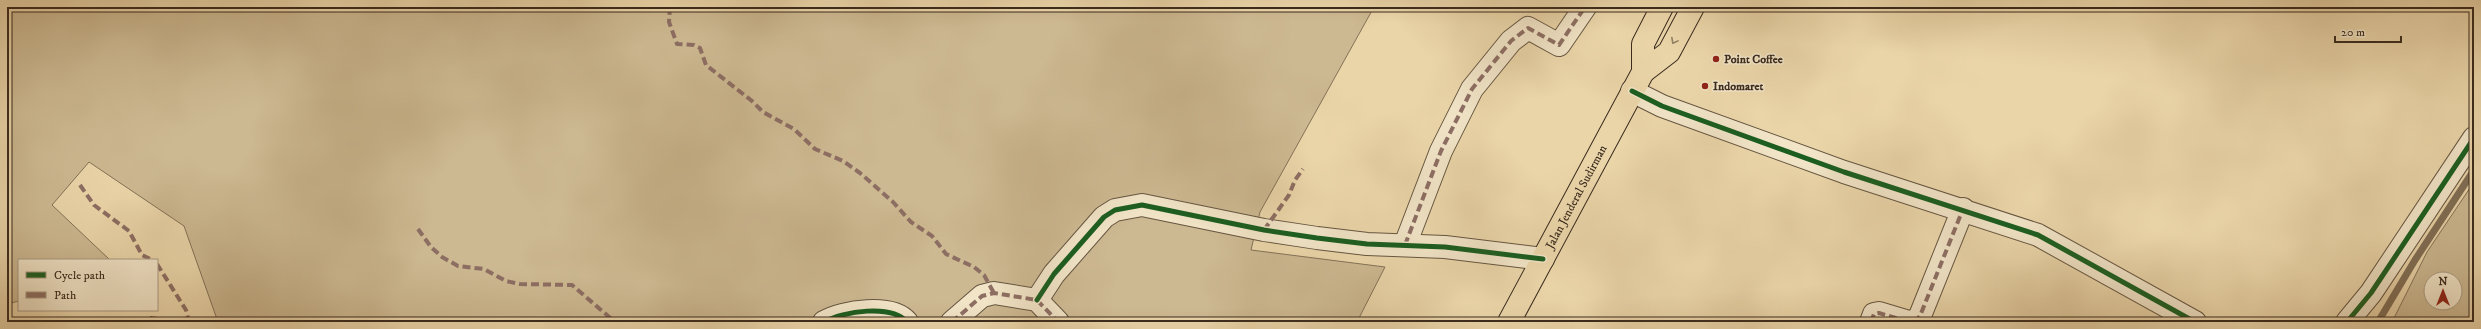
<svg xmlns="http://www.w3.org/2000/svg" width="2481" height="329" font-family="'IM FELL DW Pica',serif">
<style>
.green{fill:#ccb891;stroke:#837258;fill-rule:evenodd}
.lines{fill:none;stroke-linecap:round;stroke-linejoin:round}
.stream{stroke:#806e55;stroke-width:7}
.minor-casing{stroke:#665641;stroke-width:24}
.trunk-casing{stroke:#3a2b1e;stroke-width:24}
.minor{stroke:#f1e4c7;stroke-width:22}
.trunk{stroke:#ead5a9;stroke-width:22}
.quiet{stroke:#8d6e63;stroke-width:4;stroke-dasharray:8 4;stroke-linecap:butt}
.cycleway-casing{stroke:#f1e4c7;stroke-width:8}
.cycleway{stroke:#1b5e20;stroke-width:5}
.oneway{stroke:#928064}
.poi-dot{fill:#8f2418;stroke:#f1e4c7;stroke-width:1.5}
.labels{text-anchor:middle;stroke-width:3;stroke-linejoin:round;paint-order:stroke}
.poi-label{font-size:12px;font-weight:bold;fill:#3a2b1e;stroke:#f1e4c7;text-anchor:start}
.street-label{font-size:12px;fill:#3a2b1e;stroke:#f1e4c7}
</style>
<rect width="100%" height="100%" fill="#ead5a9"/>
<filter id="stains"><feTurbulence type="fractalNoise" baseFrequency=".005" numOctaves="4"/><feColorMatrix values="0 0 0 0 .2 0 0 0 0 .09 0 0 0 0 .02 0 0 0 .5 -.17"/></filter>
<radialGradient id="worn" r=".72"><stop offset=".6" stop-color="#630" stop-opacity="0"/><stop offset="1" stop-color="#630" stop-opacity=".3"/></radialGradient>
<g class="green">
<path d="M7 7H1374L1260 212 1251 250 1385 267 1357 322H218L184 226 89 162 52 205 110 260H19V301L7 304Z"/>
<path d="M2474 182V322H2392L2427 252ZM2431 279H2455V303H2431Z"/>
</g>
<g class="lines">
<path class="stream" d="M2378 322 2415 260 2474 170"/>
<defs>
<g id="minor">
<path d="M1632 91 1662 106 1844 172 2038 235 2195 322"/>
<path d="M1405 245 1441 151 1472 89 1511 41 1528 28 1559 45 1585 7"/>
<path d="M1037 300 1054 274 1104 217 1115 210 1142 205 1264 230 1317 238 1367 244 1445 247 1543 259"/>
<path d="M824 322C843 311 892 304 907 322"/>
<path d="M952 322 982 296 994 293 1037 300 1058 322"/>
<path d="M1871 322 1874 314 1879 313 1909 322"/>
<path d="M1914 322 1920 316 1963 209"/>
<path d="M2347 322 2371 293 2474 138"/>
</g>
<g id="trunk">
<path d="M1643 72 1669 52 1693 7"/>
<path id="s1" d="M1509 322 1643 72V44L1662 7"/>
</g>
</defs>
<use href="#minor" class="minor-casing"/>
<use href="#trunk" class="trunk-casing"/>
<use href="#minor" class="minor"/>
<use href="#trunk" class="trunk"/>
<g class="quiet">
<path d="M670 7 669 22 677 44 694 45 700 48 706 65 752 101 763 112 794 129 815 149 843 161 860 173 893 202 911 222 932 236 946 254 974 267 984 275 994 293"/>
<path d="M80 185 94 205 129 231 142 255 152 260"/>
<path d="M418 229 431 247 442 257 458 266 484 269 506 281 520 284 572 285 615 322"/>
<path d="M1264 230 1289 195 1295 180 1303 169"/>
<path d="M1405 245 1441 151 1472 89 1511 41 1528 28 1559 45 1585 7"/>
<path d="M157 264 186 310 189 322"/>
<path d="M139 322 151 318 181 322"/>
<path d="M952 322 982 296 994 293 1037 300 1058 322"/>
<path d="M1871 322 1874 314 1879 313 1909 322"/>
<path d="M1914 322 1920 316 1963 209"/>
</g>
<defs>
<g id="cycleway">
<path d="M1632 91 1662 106 1844 172 2038 235 2195 322"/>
<path d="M1037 300 1054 274 1104 217 1115 210 1142 205 1264 230 1317 238 1367 244 1445 247 1543 259"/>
<path d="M824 322C843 311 892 304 907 322"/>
<path d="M2347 322 2371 293 2474 138"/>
</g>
</defs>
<use href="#cycleway" class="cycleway-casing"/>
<use href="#cycleway" class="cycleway"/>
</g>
<defs><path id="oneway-chevron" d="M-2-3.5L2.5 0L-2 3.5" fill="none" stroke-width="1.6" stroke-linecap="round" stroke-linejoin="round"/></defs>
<use class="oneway" href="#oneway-chevron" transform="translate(1674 41) rotate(118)"/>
<g class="poi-dot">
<circle cx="1716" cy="59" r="4"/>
<circle cx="1705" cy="86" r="4"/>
</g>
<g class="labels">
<g class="poi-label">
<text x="1724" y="63">Point Coffee</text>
<text x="1713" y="90">Indomaret</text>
</g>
<g class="street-label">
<text dy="4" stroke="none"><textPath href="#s1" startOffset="142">Jalan Jenderal Sudirman</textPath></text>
</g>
</g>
<rect width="2481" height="329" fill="none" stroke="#ead5a9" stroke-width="24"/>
<rect x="8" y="8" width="2465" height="313" fill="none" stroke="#3a2b1e" stroke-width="2"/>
<rect x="12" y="12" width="2457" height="305" fill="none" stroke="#3a2b1e"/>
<rect x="18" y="259" width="140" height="52" fill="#f1e4c7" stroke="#a89a83"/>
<rect x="26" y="272" width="20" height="6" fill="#1b5e20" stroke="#a89a83"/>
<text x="54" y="279" font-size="12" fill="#3a2b1e">Cycle path</text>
<rect x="26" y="292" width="20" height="6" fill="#8d6e63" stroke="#a89a83"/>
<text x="54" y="299" font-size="12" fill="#3a2b1e">Path</text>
<g transform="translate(2443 291)"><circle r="19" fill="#f1e4c7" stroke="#a89a83"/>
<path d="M0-3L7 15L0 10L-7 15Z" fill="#8f2418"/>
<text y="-6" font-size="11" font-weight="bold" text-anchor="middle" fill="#3a2b1e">N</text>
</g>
<path d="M2335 36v6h66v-6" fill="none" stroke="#3a2b1e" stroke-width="2"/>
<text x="2341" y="36" font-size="12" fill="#3a2b1e" stroke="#f1e4c7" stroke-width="3" paint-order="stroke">20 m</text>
<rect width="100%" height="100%" filter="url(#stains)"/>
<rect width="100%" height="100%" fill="url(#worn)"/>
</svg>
